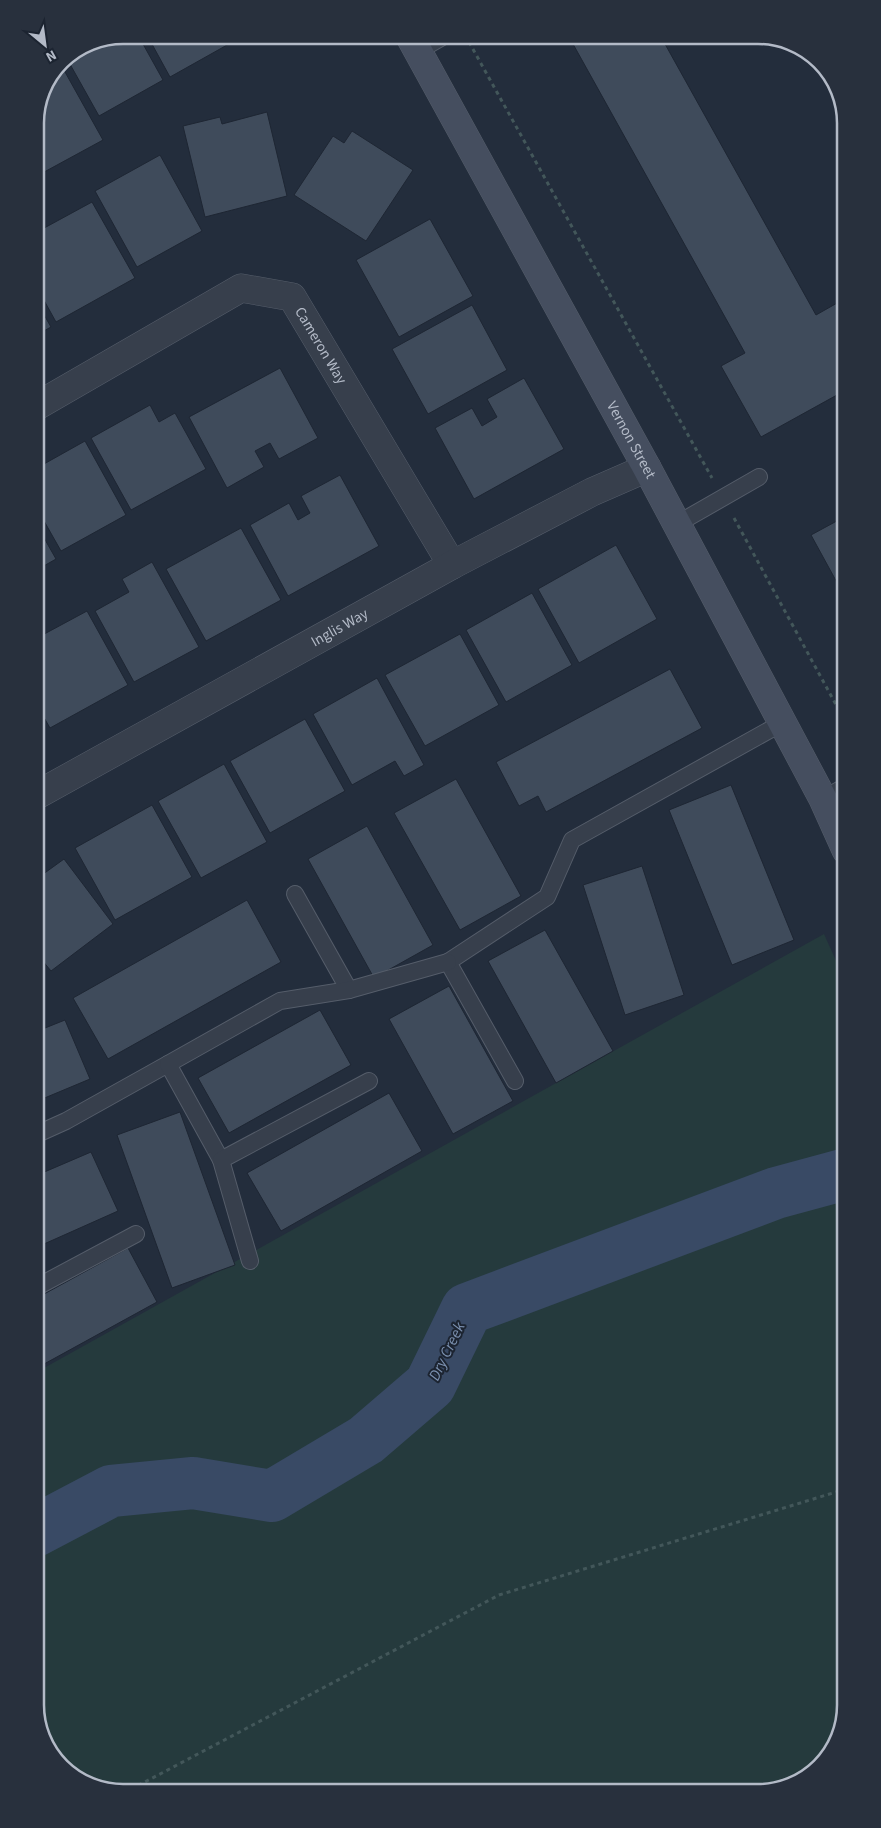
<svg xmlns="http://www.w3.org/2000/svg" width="881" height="1828" font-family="'Source Sans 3',sans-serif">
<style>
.green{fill:#253a3d}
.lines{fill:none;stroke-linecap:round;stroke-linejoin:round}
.river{stroke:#394a65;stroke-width:52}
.building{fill:#3f4b5b;stroke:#1e2633}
.lane-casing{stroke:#555d6a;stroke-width:18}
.street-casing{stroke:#555d6a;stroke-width:29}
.secondary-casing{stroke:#555d6a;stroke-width:29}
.path{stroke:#43575a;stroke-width:3;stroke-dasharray:4 4;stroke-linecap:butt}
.lane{stroke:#373f4c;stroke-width:16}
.street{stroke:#373f4c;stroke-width:28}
.secondary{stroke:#454e5f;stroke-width:28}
.labels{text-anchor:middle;stroke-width:4;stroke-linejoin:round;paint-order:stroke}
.street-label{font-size:15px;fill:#b3bac7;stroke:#1c2431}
.water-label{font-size:16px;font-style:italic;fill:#7b90af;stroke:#1c2431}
.rim{fill:none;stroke:#b3bac7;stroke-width:2.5}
</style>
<rect width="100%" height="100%" fill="#232d3c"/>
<path class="green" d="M824 934 846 983V1705L831 1754 791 1786 758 1793H118L70 1775 42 1738 35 1705V1373Z"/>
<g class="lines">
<path class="river" d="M35 1531 111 1491 193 1483 272 1496 366 1440 430 1385 467 1309 776 1193 846 1174"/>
</g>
<g class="building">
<path d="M123 35H138L163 80 99 116 66 57 90 42Z"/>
<path d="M147 35H233L236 40 170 77Z"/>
<path d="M568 35H660L816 315 846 298V390L761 437 721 366 745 353Z"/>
<path d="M60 63 103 140 35 177V118Z"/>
<path d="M267 112 287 196 205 217 183 126 220 117 222 124Z"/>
<path d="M352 131 413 170 366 241 294 195 333 136 344 143Z"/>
<path d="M160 155 202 231 137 267 95 191Z"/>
<path d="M92 202 135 278 56 322 35 284V233Z"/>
<path d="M430 219 473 296 399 337 356 260Z"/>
<path d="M35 299 51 327 35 336Z"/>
<path d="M472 305 507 370 428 414 392 349Z"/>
<path d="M280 368 318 438 279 459 270 443 255 451 264 467 227 488 189 417Z"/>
<path d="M524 378 564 449 474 499 435 428 472 408 482 426 497 417 487 399Z"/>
<path d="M150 405 159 422 175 413 206 469 131 510 91 438Z"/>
<path d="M85 441 126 515 61 551 35 505V469Z"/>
<path d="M340 475 379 546 288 596 250 525 289 503 298 520 310 513 301 496Z"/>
<path d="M846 516V599L811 535Z"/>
<path d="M35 522 56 559 35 571Z"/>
<path d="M241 528 281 600 206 641 166 569Z"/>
<path d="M616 545 657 619 579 663 538 589Z"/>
<path d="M152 562 199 647 134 682 95 611 129 592 122 579Z"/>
<path d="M532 593 572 665 506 702 466 630Z"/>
<path d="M846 608V627L838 612Z"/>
<path d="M87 611 128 685 50 728 35 702V639Z"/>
<path d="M460 634 499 705 425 746 385 675Z"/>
<path d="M670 669 702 728 546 812 538 796 519 806 496 762Z"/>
<path d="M377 678 424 765 404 776 395 761 352 785 313 714Z"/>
<path d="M305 719 345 791 270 833 230 761Z"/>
<path d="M224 764 267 842 201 878 158 801Z"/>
<path d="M456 779 521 896 460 930 394 813Z"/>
<path d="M731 785 794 940 732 965 669 810Z"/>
<path d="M152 805 192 877 115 920 75 848Z"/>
<path d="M367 826 433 945 374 978 308 859Z"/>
<path d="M64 859 113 924 51 971 37 954 35 956V880Z"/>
<path d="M642 866 684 995 625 1015 583 885Z"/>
<path d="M247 900 281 962 108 1059 73 998Z"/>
<path d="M545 930 613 1051 556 1083 488 961Z"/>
<path d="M449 986 513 1101 453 1134 389 1019Z"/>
<path d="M320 1010 351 1065 229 1133 198 1078Z"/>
<path d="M65 1020 90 1079 35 1102V1032Z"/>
<path d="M389 1093 422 1151 281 1231 247 1173Z"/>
<path d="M180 1112 235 1265 172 1288 117 1135Z"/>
<path d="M91 1152 118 1211 35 1248V1176Z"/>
<path d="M128 1248 157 1302 35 1369V1299Z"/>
</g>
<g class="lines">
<defs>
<g id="lane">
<path d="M418 51 446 35"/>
<path d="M677 524 759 477"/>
<path d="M823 799 846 786"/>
<path d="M295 894 349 990"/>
<path d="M515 1081 448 962 547 897 572 840 782 723"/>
<path d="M35 1135 66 1121 168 1064"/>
<path d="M221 1160 168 1064 280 1001 349 990 448 962"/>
<path d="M250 1261 221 1160 369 1081"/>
<path d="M35 1288 136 1234"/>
</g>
<g id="street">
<path id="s1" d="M35 407 241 288 292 297 452 565"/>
<path id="s2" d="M35 796 452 565 592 492 647 468"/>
</g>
<g id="secondary">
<path id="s3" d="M409 35 647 468 823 799 846 850"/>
</g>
</defs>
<use href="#lane" class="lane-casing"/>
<use href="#street" class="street-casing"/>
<use href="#secondary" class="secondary-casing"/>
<g class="path">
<path d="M469 42 712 478"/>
<path d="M734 518 846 723"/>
<path d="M124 1793 499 1595 846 1489"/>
</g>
<use href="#lane" class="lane"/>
<use href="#street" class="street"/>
<use href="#secondary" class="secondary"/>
</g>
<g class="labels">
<g class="street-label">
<text dy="5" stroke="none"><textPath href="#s1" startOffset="346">Cameron Way</textPath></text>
<text dy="5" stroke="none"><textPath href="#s3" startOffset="462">Vernon Street</textPath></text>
<text dy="5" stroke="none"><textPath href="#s2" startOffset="348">Inglis Way</textPath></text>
</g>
<g class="water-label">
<text transform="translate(446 1351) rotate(-64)" y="6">Dry Creek</text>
</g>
</g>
<path d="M0 0H881V1828H0ZM123 44H758A79 79 0 0 1 837 123V1705A79 79 0 0 1 758 1784H123A79 79 0 0 1 44 1705V123A79 79 0 0 1 123 44Z" fill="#28303d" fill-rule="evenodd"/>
<path class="rim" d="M123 44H758A79 79 0 0 1 837 123V1705A79 79 0 0 1 758 1784H123A79 79 0 0 1 44 1705V123A79 79 0 0 1 123 44Z"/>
<g transform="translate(45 45) rotate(151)" stroke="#1c2431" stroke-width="4" paint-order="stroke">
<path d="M0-4L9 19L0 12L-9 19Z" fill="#b3bac7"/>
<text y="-8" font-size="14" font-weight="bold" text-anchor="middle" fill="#b3bac7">N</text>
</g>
</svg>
